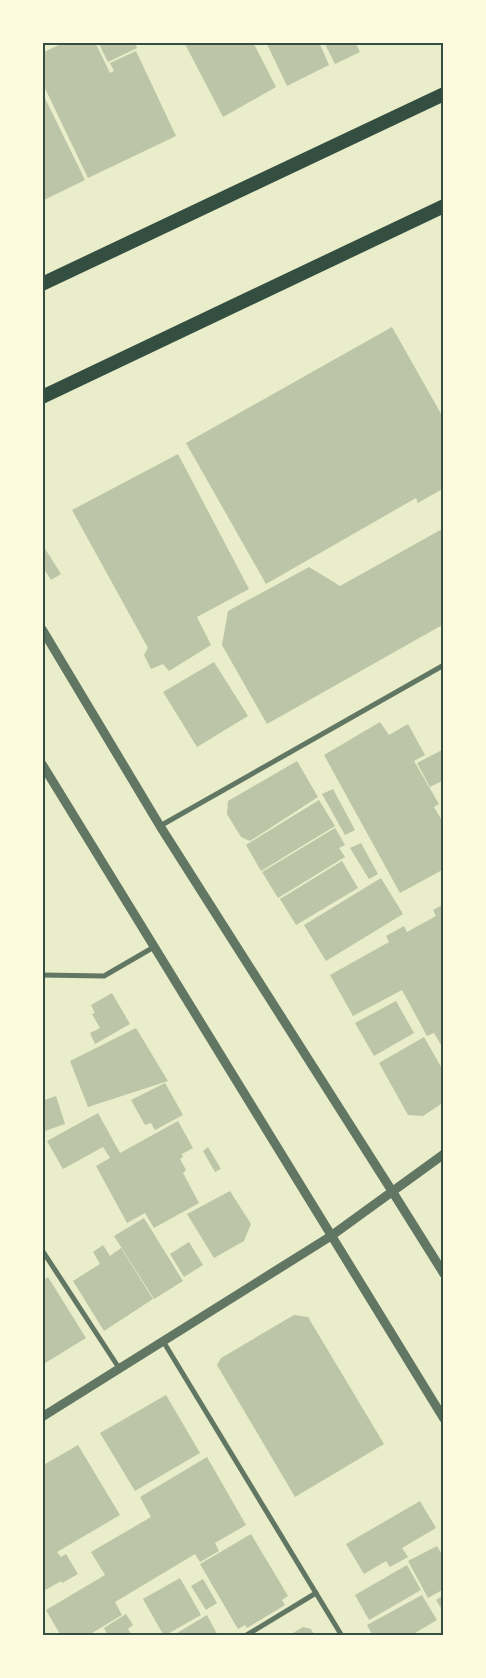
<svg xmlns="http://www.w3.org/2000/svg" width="486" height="1678" font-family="'Fira Sans Condensed',sans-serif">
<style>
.building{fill:#bcc5a7}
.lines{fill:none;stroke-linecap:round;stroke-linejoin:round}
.minor{stroke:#617663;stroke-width:5}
.tertiary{stroke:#617663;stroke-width:9}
.trunk{stroke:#344e41;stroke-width:14}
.neatline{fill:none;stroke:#344e41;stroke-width:2}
</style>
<rect width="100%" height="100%" fill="#e9edc9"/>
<g class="building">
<path d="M65 42H95L110 73 114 71 110 63 136 51 176 136 88 178 42 82V53Z"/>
<path d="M98 42H134L137 48 108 62Z"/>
<path d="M184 42H253L276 87 223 117Z"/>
<path d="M266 42H319L329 65 287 86Z"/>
<path d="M324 42H355L360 52 335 64Z"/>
<path d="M42 92 85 180 42 201Z"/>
<path d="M392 327 444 419V488L418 503 416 498 266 584 186 443Z"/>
<path d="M178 454 249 589 197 617 211 645 169 671 163 664 151 669 144 655 148 648 72 510Z"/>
<path d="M444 528V624L267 724 222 645 228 611 309 567 340 586Z"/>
<path d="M42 544 61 574 51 580 42 566Z"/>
<path d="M214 662 248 716 197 747 163 692Z"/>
<path d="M380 722 389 735 408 724 425 755 414 761 439 804 434 807 444 824V869L400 893 324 755Z"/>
<path d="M444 749V780L430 787 417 763Z"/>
<path d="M297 761 318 797 250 841 241 837 227 814 228 801Z"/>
<path d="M333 789 355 830 345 835 322 794Z"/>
<path d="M319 800 335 826 261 871 246 845Z"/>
<path d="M335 828 345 845 339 848 345 857 278 898 262 872Z"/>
<path d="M361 843 378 874 369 879 350 848Z"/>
<path d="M342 861 358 888 296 925 280 899Z"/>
<path d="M381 878 403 914 326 961 304 925Z"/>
<path d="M444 904V1050L434 1033 427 1036 402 990 353 1016 330 975 389 942 386 936 404 926 407 932 436 916 433 910Z"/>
<path d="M112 993 130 1024 95 1044 90 1033 100 1028 92 1014 95 1013 91 1005Z"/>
<path d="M396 1001 414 1033 374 1056 355 1023Z"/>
<path d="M136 1028 168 1081 88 1107 70 1061Z"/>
<path d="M424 1037 444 1072V1102L423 1116 408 1115 379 1063Z"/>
<path d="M165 1083 183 1115 155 1130 151 1123 145 1125 131 1100Z"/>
<path d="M56 1096 65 1124 42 1132V1101Z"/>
<path d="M98 1113 120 1153 178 1121 193 1148 182 1154 183 1157 180 1159 186 1170 183 1173 199 1203 154 1228 145 1213 127 1223 96 1166 110 1158 103 1147 63 1169 47 1141Z"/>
<path d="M208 1147 221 1169 215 1172 203 1151Z"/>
<path d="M230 1191 251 1224 244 1241 214 1258 187 1214Z"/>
<path d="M144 1218 183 1281 154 1299 114 1236Z"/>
<path d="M189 1242 203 1265 184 1277 170 1254Z"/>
<path d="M103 1245 110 1256 121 1248 153 1299 104 1331 73 1281 100 1264 93 1252Z"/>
<path d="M48 1277 86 1338 42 1365V1281Z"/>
<path d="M294 1315 308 1317 384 1444 295 1497 217 1365 221 1358Z"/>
<path d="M166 1395 200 1453 135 1491 100 1433Z"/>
<path d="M78 1445 120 1515 57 1552 61 1557 66 1554 78 1574 62 1583 61 1581 42 1592V1466Z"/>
<path d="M207 1457 246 1525 215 1543 219 1551 200 1562 195 1554 115 1602 122 1615 87 1636H61L46 1610 105 1575 91 1552 151 1517 140 1497Z"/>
<path d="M420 1501 436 1528 402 1548 408 1557 390 1567 386 1561 364 1574 346 1544Z"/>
<path d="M251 1534 288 1596 282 1600 285 1605 247 1628 245 1625 238 1629 200 1564Z"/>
<path d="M437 1546 444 1558V1589L428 1598 408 1561Z"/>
<path d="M407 1565 421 1590 369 1620 355 1595Z"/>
<path d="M180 1578 201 1615 164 1636 143 1599Z"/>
<path d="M203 1579 217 1603 206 1610 191 1586Z"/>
<path d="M422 1595 437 1620 410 1636H373L367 1625Z"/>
<path d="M444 1595V1607L441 1608 436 1600Z"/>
<path d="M126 1614 133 1625 128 1629 132 1636H108L104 1628Z"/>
<path d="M207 1615 218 1636H172Z"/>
<path d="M303 1627 311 1629 315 1636H288Z"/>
</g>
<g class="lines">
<g class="minor">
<path d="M160 826 444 665"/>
<path d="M42 975 104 976 154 947"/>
<path d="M42 1250 119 1368"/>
<path d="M163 1341 342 1636"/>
<path d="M245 1636 316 1593"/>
</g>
<g class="tertiary">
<path d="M42 629 160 826 392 1191 444 1274"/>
<path d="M42 764 444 1419"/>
<path d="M42 1417 331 1236 444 1154"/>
</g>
<g class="trunk">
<path d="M42 284 444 94"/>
<path d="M42 397 444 206"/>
</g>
</g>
<rect width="486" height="1678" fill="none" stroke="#fefae0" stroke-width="88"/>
<rect x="44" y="44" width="398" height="1590" class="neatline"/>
</svg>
